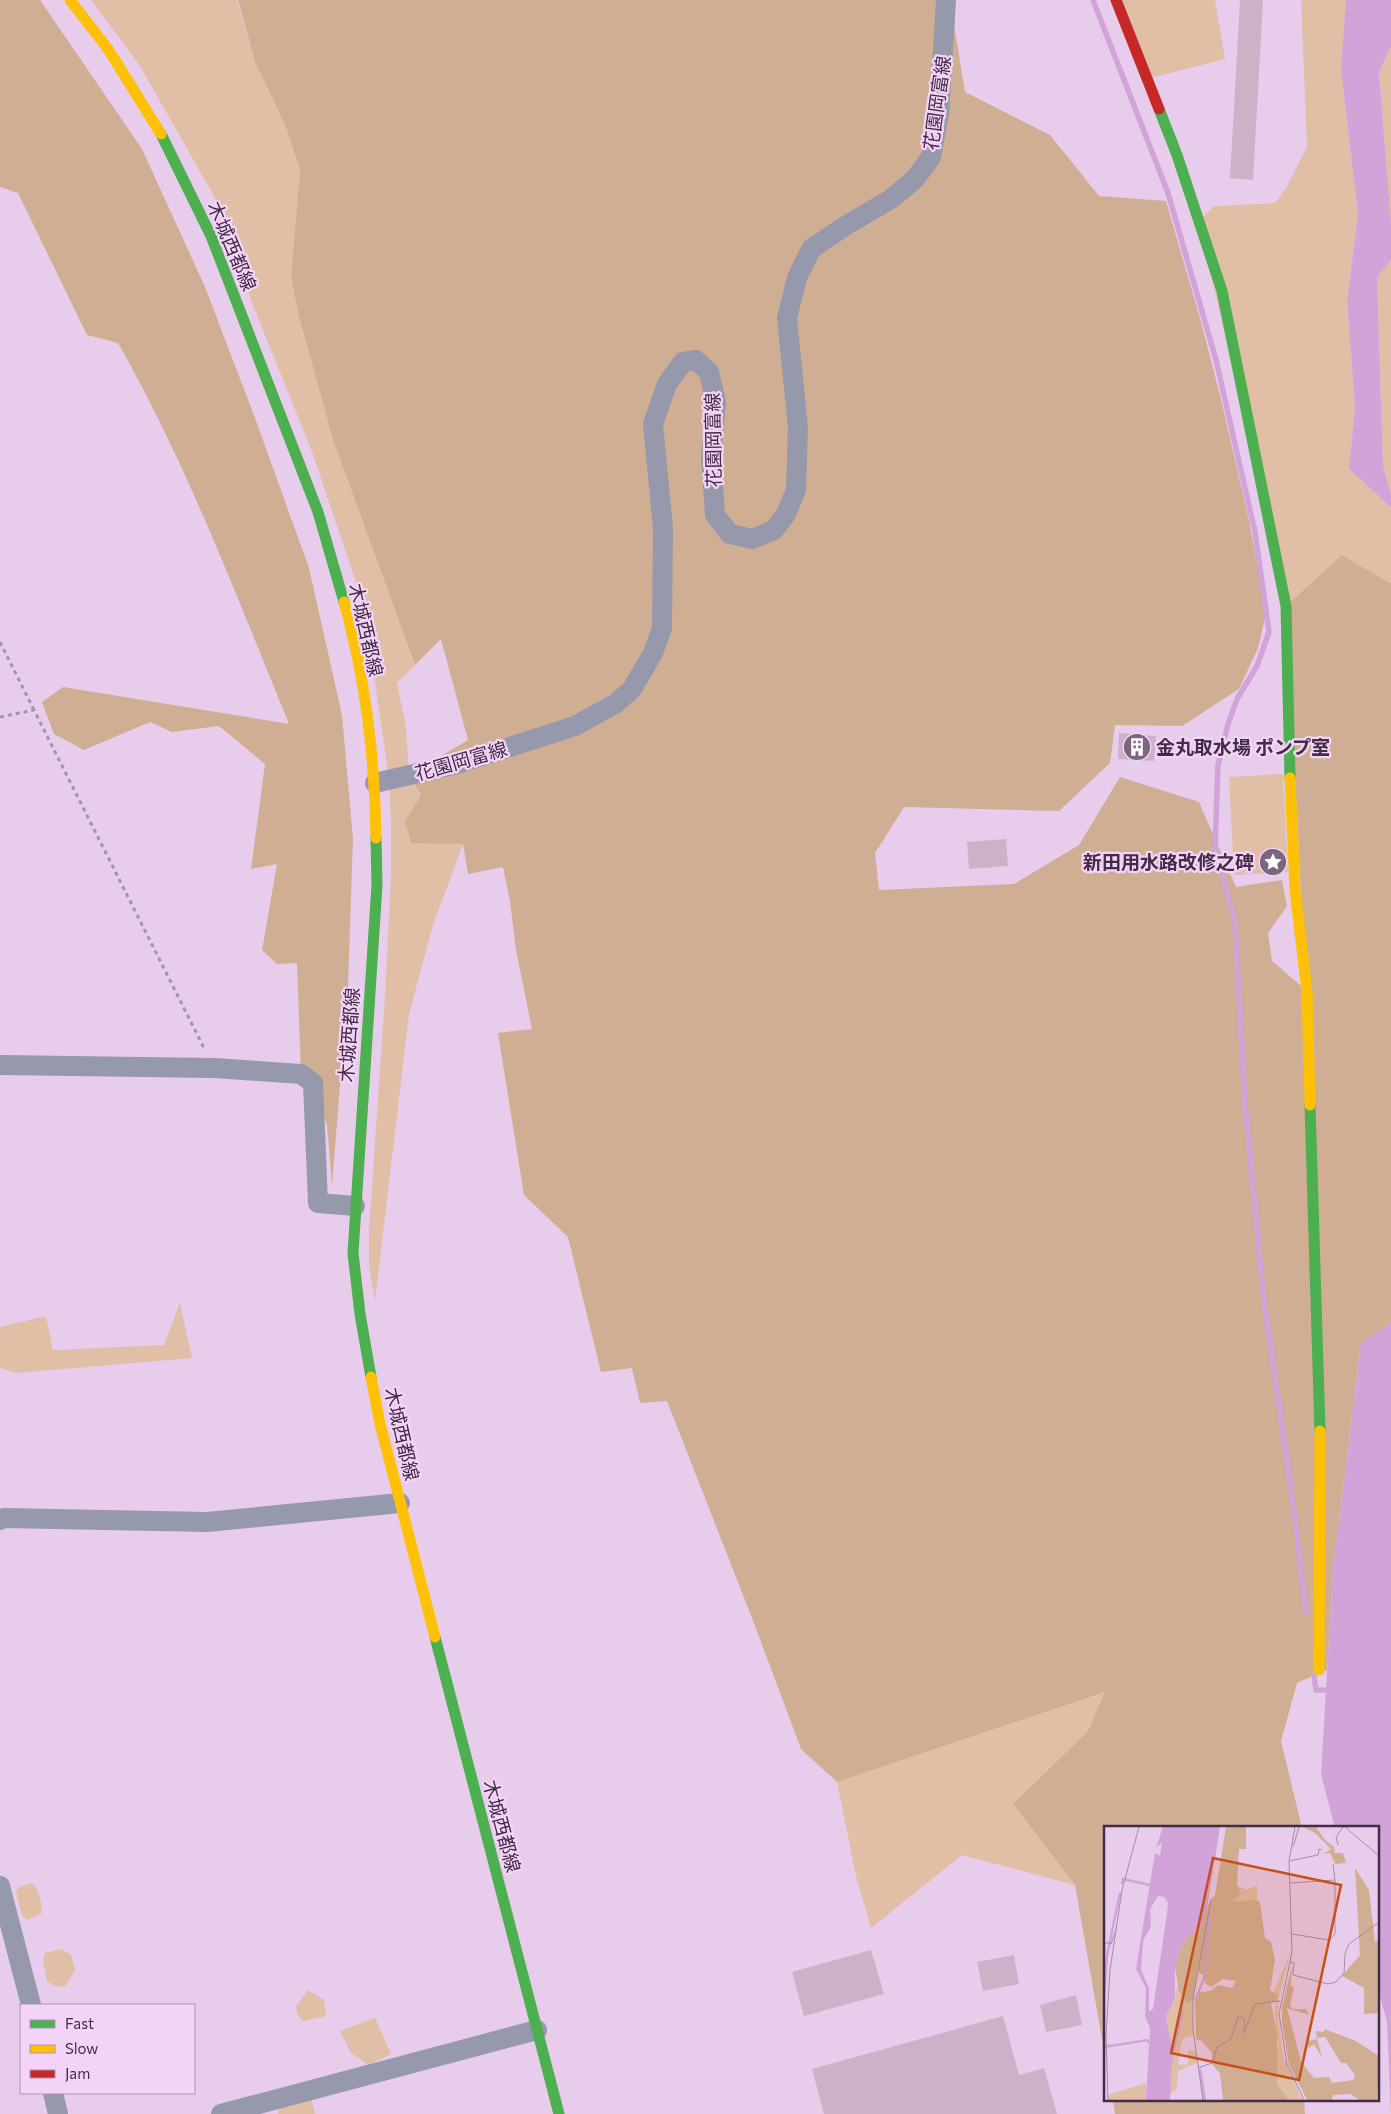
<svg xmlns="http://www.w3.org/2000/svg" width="1391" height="2114" font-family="Commissioner,'Noto Sans JP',sans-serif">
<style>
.green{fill:#e0bfa6}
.forest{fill:#d0ae93}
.water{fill:#d1a3d8}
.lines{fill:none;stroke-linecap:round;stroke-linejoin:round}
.stream{stroke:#d1a3d8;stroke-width:5.5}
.building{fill:#ccb2c8}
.path{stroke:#9c98aa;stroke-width:3;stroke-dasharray:4 4;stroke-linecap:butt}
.street{stroke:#9698ab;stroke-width:20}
.fast{stroke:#4caf50;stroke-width:11}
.slow{stroke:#ffc107;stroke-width:11}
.jam{stroke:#c62828;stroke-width:11}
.labels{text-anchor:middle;stroke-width:4.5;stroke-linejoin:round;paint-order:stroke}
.street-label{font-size:19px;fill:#412d45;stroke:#f3d4f8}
.poi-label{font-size:19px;font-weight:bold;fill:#412d45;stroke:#f3d4f8;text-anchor:start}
.inset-river{fill:none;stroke:#d1a3d8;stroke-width:2.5}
.inset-road{fill:none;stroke:#a58ca9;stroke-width:1}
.view{fill:#c75017;fill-opacity:0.15;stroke:#c75017;stroke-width:2.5}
.inset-edge{fill:none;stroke:#412d45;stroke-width:2.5}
</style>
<rect width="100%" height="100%" fill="#e8ccec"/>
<g class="green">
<path d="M91 0H237L255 62 286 127 300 170 291 277 298 313 333 440 415 665 397 683 406 727 409 775 421 795 405 821 411 842 463 844 433 925 409 1014 375 1301 369 1267V1230L385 996 391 875V823L389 779 368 633 360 594 311 449 252 303 223 212 140 66Z"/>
<path d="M1116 0H1215L1225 59 1147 79Z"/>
<path d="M1301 0H1346L1341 69 1358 214 1347 301 1355 408 1349 469 1391 507V584L1342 556 1286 606 1199 221 1214 206 1275 203 1286 188 1307 147Z"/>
<path d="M1391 46V223L1379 72Z"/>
<path d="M1391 260V495L1383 465 1377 277Z"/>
<path d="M1283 774 1288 872 1234 875 1229 777Z"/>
<path d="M180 1303 192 1358 17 1373 0 1368V1327L46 1316 53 1350 164 1345Z"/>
<path d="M1106 1692 1088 1731 1013 1804 1075 1885 962 1855 871 1928 856 1876 837 1782Z"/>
<path d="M32 1883C39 1889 43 1905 41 1914L27 1920 22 1915 16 1892 19 1887Z"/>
<path d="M62 1949 71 1955 75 1970 65 1986 56 1987 47 1981 43 1961 45 1953Z"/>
<path d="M308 1990 324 2000 326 2016 303 2021 297 2014 296 2006Z"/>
<path d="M375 2018 391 2054 369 2065 351 2053 340 2031Z"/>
<path d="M311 2097 315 2114H278L279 2105Z"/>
</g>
<g class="forest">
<path d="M0 0H40L142 149 205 287 255 418 309 568 342 715 353 839 348 986 332 1185 327 1125 313 1083 301 1074 297 963 277 964 262 950 277 864 251 869 265 764 219 726 172 732 150 722 84 750 54 734 42 702 63 687 289 724C236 595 187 464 118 343L87 335 18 193 0 187Z"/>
<path d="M238 0H950L965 92 1050 135 1099 196 1166 201 1200 318 1221 399 1249 520 1266 614 1258 648 1239 689 1182 726 1115 725 1110 763 1059 811 904 807 875 853 879 890 1014 884 1079 845 1120 777 1199 802 1236 887 1282 880 1287 906 1268 933 1272 961 1306 990 1286 606 1342 555 1391 584V1322L1361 1343 1333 1571 1327 1670 1297 1683 1281 1741 1302 1828H1105V2056L1075 1885 1013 1804 1088 1731 1105 1692 837 1782 801 1749 752 1618 667 1401 640 1403 632 1368 601 1372 568 1237 524 1195 498 1033 532 1029 516 950 510 901 503 867 468 874 463 844 411 843 405 821 421 795 409 775 468 740 441 639 415 665 333 440 298 313 291 277 300 170 286 127 255 62Z"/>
<path d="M1113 2100H1304L1305 2114H1115Z"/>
</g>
<g class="water">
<path d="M1346 0H1391V46L1379 72 1391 223V260L1377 277 1383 465 1391 495V507L1349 469 1355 408 1347 301 1358 214 1341 69Z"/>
<path d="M1391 1322V2114L1387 2022 1377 1985V1828H1335L1321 1774 1333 1571 1361 1343Z"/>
</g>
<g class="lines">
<g class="stream">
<path d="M1093 0 1168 193 1216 360 1255 532 1269 632 1257 666 1237 699 1228 724 1218 765 1215 850 1235 922 1245 1104 1264 1301 1293 1502 1306 1614"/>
<path d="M1314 1675 1316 1690H1331"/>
</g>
</g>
<g class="building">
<path d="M1240 0H1263L1253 180 1230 178Z"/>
<path d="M1119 733 1156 736 1154 761 1118 759Z"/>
<path d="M1006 839 1008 866 969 869 967 842Z"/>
<path d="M871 1950 884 1994 804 2016 792 1972Z"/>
<path d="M1014 1955 1019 1984 983 1991 977 1962Z"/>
<path d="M1076 1995 1082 2025 1046 2032 1040 2005Z"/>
<path d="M1003 2016 1019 2075 1044 2068 1057 2114H824L812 2069Z"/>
</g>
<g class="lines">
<g class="path">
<path d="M0 642 34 710"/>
<path d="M0 717 34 710 205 1050"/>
<path d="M1203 740 1243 743"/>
</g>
<g class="street">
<path d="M375 783 457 764 575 726 615 704 632 689 653 653 662 628 663 528 653 424 667 384 683 362 696 360 709 372 716 402 711 457 715 515 730 534 752 539 774 530 786 514 796 490 798 428 787 318 797 278 811 249 845 226 891 199 915 179 931 157 939 114 946 0"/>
<path d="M0 1065 214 1068 301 1074 313 1083 318 1203 355 1206"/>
<path d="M0 1520 4 1518 207 1522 400 1503"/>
<path d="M0 1886 31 2005"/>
<path d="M53 2093 58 2114"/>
<path d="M221 2114 537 2030"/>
</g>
<g class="fast">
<path d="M1159 109 1177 155 1222 291 1286 606 1290 778"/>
<path d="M161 134 211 236 318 512 344 602"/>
<path d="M1310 1105 1320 1431"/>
<path d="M371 1377 360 1314 353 1253 377 885 376 838"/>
<path d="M435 1637 559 2114"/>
</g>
<g class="slow">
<path d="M70 0 108 49 161 134"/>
<path d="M344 602C365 677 375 760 376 838"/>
<path d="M1290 778 1295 891 1307 991 1310 1105"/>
<path d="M371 1377 380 1424 435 1637"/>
<path d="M1319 1670 1320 1431"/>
</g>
<path class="jam" d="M1116 0 1159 109"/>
</g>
<defs>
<symbol id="building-disc" viewBox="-11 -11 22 22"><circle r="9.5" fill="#7b657f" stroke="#f3d4f8"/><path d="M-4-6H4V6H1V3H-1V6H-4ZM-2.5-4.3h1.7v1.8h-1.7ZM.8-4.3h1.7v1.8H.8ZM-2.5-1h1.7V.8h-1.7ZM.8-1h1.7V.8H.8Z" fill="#fff"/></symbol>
<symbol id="sight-disc" viewBox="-11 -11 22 22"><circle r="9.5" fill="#7b657f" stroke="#f3d4f8"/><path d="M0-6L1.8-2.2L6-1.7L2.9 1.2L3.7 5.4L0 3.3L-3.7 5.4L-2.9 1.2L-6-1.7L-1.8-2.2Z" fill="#fff"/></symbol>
</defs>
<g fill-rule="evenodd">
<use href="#building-disc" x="1121" y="731" width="32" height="32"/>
<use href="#sight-disc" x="1257" y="846" width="32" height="32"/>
</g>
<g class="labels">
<g class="street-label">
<text transform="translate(937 103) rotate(-82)" y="7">花園岡富線</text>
<text transform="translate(232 246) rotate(67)" y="7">木城西都線</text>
<text transform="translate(713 440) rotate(-91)" y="7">花園岡富線</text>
<text transform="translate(366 630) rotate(77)" y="7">木城西都線</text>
<text transform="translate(461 761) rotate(-16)" y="7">花園岡富線</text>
<text transform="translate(349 1035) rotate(-86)" y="7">木城西都線</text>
<text transform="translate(402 1434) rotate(77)" y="7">木城西都線</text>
<text transform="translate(502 1826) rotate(75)" y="7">木城西都線</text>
</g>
<g class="poi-label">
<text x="1156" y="754">金丸取水場 ポンプ室</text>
<text x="1254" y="869" text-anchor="end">新田用水路改修之碑</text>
</g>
</g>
<g transform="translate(1104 1826)">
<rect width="275" height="275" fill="#e8ccec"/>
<path d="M133 59 143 64 153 59V74L127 77ZM186 127 175 171 174 192 179 230 198 274H185L173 258 171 233 174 220 170 185 173 175 169 167ZM74 155 75 166 89 173V210L82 211 78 215 74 239 84 238V225L91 224 93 237 74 245 73 262 66 268 68 238 80 185 77 181 68 223 62 190 71 172ZM42 257V274H4V269Z" fill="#e0bfa6"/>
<path d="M122 1H142V23H135L133 59 137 68 127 76 153 74 156 77 161 112 167 116 171 134 166 164 174 169 173 175 167 177 173 207V258L185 274H119L116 248 108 238V227L98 215 92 213 91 173 95 166 107 165 114 159 128 162 132 155 119 153 107 161 101 157 99 148H95V138L89 173 83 177 75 166 71 141 77 121 86 108 96 104 106 74 111 69ZM199 1H212L221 14 230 21 231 27H239L242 37 231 38 226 27 219 28 227 23 211 7ZM251 42 265 64 271 116 275 114V192V187L260 188V162L238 150 256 129ZM188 139 187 159 190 162 186 179 189 183H202L205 189 183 182 197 236 210 252 225 251 228 257 249 254 251 249 242 237H237L221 211 213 212 218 232 210 218 205 222 204 218 205 215 213 213 212 205 220 206V203L250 214 275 230 273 274H255L247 268 229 269 228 274H203L185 238 178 196V182Z" fill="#d0ae93"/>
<path d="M59 1H116L103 83 96 104 86 108 77 121 71 141V172L62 190 68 223 76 179 80 185 68 238 66 274H42L46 202 41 190 42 162 32 143 51 27 56 30 58 16 52 22ZM54 70 60 71 64 77 63 87 49 183 45 185V162L37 144 39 115 47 100 46 83Z" fill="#d1a3d8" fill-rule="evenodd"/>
<path class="inset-river" d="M18 58 19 53 46 59M0 168 3 129 16 67M91 175 100 152 106 89M0 221 43 214 45 217M96 243 101 274"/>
<path class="inset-road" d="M191 1 185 35 188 126 175 188 183 238 200 274M241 1 275 30M234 19 232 11 239 1M189 21 195 1M185 35 214 29 215 23 218 24M229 38 231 54M186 57 231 54V108L225 114 188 108M0 116 7 118 12 104M186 136 190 137 189 149 224 158 232 156 240 147 241 128 245 118 275 96M94 242 108 237 113 221 127 213 134 190 140 193V207L151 178 176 175M4 274 2 208 6 144 18 64 35 1M99 274 89 203V173L107 74"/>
<path class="view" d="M109 32 237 59 195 254 67 227Z"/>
<rect width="275" height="275" class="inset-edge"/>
</g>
<rect x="20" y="2004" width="175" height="90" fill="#f3d4f8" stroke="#ac91b0"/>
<rect x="30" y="2020" width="25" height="8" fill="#4caf50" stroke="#ac91b0"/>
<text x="65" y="2029" font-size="15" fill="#412d45">Fast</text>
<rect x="30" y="2045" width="25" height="8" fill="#ffc107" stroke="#ac91b0"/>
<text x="65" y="2054" font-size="15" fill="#412d45">Slow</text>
<rect x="30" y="2070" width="25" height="8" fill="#c62828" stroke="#ac91b0"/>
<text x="65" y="2079" font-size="15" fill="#412d45">Jam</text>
</svg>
